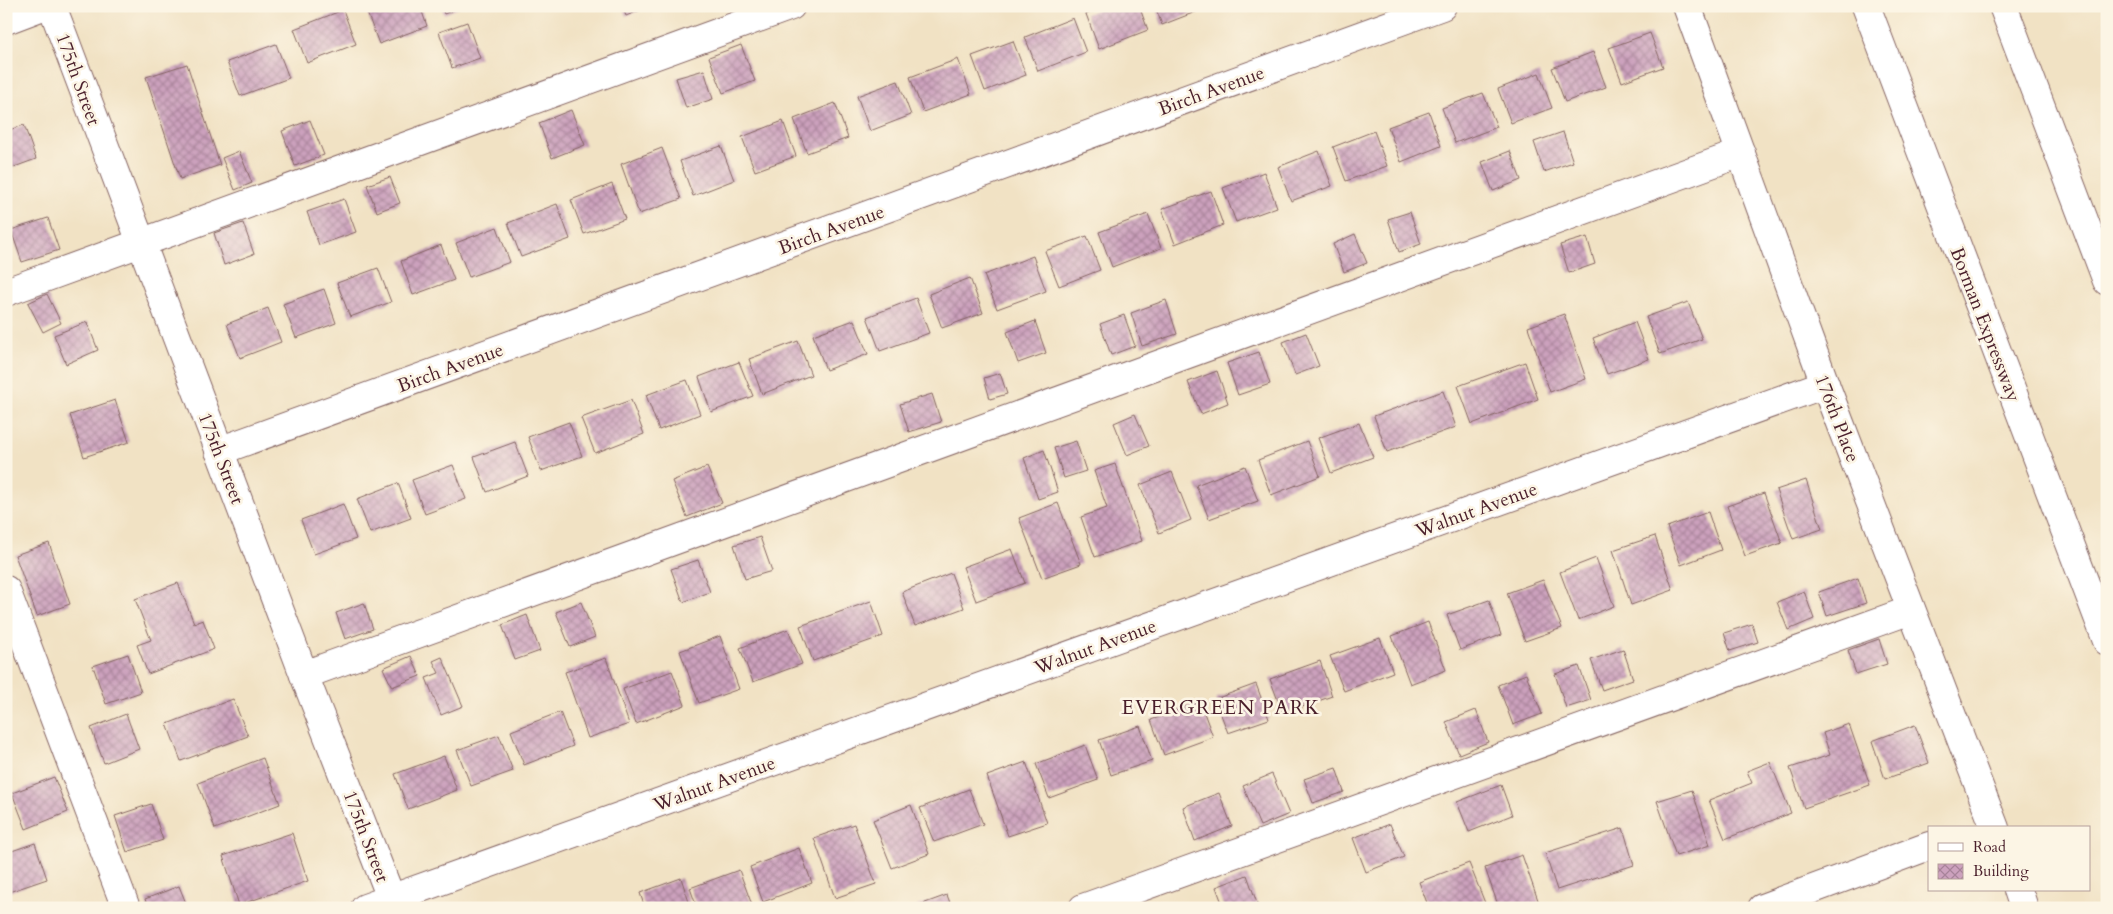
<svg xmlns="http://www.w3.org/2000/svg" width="2113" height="914" font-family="Cardo,serif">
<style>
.building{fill:url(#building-cross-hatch)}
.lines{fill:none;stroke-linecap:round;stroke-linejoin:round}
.minor-casing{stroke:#846361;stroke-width:30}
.highway-casing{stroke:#846361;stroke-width:30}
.minor{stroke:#fff;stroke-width:28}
.highway{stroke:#fff;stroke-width:28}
.labels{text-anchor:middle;stroke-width:5;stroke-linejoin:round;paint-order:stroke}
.street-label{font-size:19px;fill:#4a1f2b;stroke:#fcf5e5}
.neighbourhood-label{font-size:20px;letter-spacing:1px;fill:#4a1f2b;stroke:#fcf5e5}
</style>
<defs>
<pattern id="building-cross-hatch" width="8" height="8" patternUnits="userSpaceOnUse" patternTransform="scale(1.25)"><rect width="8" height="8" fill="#cca1bd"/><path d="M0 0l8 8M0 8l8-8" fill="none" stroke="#a8839a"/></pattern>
</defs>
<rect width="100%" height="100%" fill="#fcf5e5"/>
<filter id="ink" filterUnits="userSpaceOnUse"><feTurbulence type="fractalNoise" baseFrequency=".02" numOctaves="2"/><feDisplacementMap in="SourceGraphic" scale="10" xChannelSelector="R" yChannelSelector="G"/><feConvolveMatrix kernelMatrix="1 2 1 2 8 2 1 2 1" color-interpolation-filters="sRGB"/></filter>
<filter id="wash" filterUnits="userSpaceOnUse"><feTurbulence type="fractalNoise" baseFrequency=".0096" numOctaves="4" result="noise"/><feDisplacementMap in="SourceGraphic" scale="20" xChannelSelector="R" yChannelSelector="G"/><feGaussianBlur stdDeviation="1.12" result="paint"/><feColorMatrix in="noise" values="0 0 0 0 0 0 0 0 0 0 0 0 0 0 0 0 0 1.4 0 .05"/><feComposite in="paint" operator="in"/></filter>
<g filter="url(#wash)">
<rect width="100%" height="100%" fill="#f1e2c4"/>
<g id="blocks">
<g class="building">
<path d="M374 6H420L427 26 379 44 366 10Z"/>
<path d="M441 6H463L444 14Z"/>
<path d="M622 6H650L626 16Z"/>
<path d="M1108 6H1139L1148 30 1099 49 1086 14Z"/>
<path d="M1155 6H1202L1203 9 1162 25Z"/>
<path d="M343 10 356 44 307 63 294 29Z"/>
<path d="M1073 18 1086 52 1038 71 1025 37Z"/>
<path d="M467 22 480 58 452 68 439 32Z"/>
<path d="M1650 33 1663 67 1622 82 1609 48Z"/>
<path d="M1013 41 1026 75 985 91 972 56Z"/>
<path d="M276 44 289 78 240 96 227 62Z"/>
<path d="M741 45 755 81 723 93 709 57Z"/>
<path d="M1593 52 1606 87 1565 102 1552 68Z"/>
<path d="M958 59 971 94 923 112 910 77Z"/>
<path d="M187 64 220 165 180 179 146 77Z"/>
<path d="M704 70 713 99 686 108 676 78Z"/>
<path d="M1539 73 1552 108 1511 123 1498 89Z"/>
<path d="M898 81 911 115 870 131 857 96Z"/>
<path d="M1483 93 1497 127 1455 143 1442 108Z"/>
<path d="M835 103 848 138 807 153 794 119Z"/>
<path d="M571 110 585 145 552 158 539 123Z"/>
<path d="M1429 112 1441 146 1401 162 1388 127Z"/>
<path d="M310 120 324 155 295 166 282 131Z"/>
<path d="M783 121 796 156 755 171 742 137Z"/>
<path d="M24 125 36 159 6 170V131Z"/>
<path d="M1374 131 1387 166 1346 181 1333 147Z"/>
<path d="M1563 132 1573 162 1544 172 1534 142Z"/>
<path d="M721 146 734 180 693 196 680 161Z"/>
<path d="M662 148 681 199 639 214 621 164Z"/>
<path d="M239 151 252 183 235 190 222 158Z"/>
<path d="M1319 151 1332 186 1291 201 1278 167Z"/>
<path d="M1510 151 1521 180 1493 191 1482 162Z"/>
<path d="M1264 172 1277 207 1236 222 1223 188Z"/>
<path d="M390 177 400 203 377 212 367 185Z"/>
<path d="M612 184 625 219 584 234 571 200Z"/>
<path d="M1211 191 1223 225 1175 244 1162 209Z"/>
<path d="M344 199 356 232 319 245 307 212Z"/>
<path d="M557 204 570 239 521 257 508 223Z"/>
<path d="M1410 212 1421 244 1399 252 1388 219Z"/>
<path d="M1148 214 1161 248 1112 267 1099 232Z"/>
<path d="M48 218 59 250 22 262 11 230Z"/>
<path d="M243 223 254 254 224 265 214 233Z"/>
<path d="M497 227 510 262 469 277 456 243Z"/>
<path d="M1355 234 1367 263 1344 272 1333 244Z"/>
<path d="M1087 236 1100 270 1059 286 1045 251Z"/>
<path d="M1587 237 1595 264 1569 273 1560 245Z"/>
<path d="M441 245 454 280 413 295 401 261Z"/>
<path d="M1033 256 1046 291 997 309 984 275Z"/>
<path d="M378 268 391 302 350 317 337 283Z"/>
<path d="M970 278 983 313 942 328 929 294Z"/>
<path d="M324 289 336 323 296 338 283 304Z"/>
<path d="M47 294 61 323 43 332 28 303Z"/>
<path d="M916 298 929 333 880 351 867 317Z"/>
<path d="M1166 300 1177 334 1142 346 1131 313Z"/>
<path d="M1688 302 1702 339 1660 354 1646 317Z"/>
<path d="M268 308 281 342 240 358 227 324Z"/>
<path d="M1564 314 1586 379 1550 392 1528 327Z"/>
<path d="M1124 315 1135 346 1111 355 1100 324Z"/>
<path d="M854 320 868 354 826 370 813 335Z"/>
<path d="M1035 321 1046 353 1018 363 1007 332Z"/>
<path d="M87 322 98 350 66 364 54 335Z"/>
<path d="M1635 322 1649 359 1607 374 1593 338Z"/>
<path d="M1306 333 1319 366 1295 375 1283 342Z"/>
<path d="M798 341 811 375 762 394 749 359Z"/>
<path d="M1259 352 1270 384 1238 395 1227 363Z"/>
<path d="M739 362 753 396 711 412 699 377Z"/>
<path d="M1525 362 1538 399 1472 424 1458 386Z"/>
<path d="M1217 371 1228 403 1201 414 1188 382Z"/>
<path d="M1000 373 1007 394 990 399 984 378Z"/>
<path d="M687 380 700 414 659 430 646 395Z"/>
<path d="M1443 391 1456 427 1387 452 1374 416Z"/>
<path d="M932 394 941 422 909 432 900 404Z"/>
<path d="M115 400 129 442 84 457 70 415Z"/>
<path d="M631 400 644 434 595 453 581 418Z"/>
<path d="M1135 414 1149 446 1127 455 1114 423Z"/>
<path d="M569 422 582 456 541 471 528 437Z"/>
<path d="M1359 423 1373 457 1331 473 1318 438Z"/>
<path d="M1076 441 1086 471 1064 478 1054 448Z"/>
<path d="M1307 441 1320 476 1271 495 1258 460Z"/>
<path d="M515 442 528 476 487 492 474 457Z"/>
<path d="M1044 450 1058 492 1038 499 1024 458Z"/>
<path d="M1115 464 1142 541 1095 557 1081 517 1107 508 1094 471Z"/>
<path d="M453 465 466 499 425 514 412 480Z"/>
<path d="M1245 466 1258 501 1209 519 1196 485Z"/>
<path d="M707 467 722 503 687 517 672 481Z"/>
<path d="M1172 472 1191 520 1159 533 1140 485Z"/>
<path d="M1806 480 1822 529 1793 539 1776 490Z"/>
<path d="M398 483 411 518 370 533 357 499Z"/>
<path d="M1764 493 1782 543 1745 556 1727 506Z"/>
<path d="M1058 503 1081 564 1042 578 1019 518Z"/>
<path d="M343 504 356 539 314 554 301 520Z"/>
<path d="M1708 512 1721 550 1681 565 1667 527Z"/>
<path d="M1655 536 1673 590 1631 605 1613 550Z"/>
<path d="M760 537 772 571 745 579 734 545Z"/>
<path d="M49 543 70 604 37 616 15 555Z"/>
<path d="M1012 549 1025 583 976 601 963 567Z"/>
<path d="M1596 558 1614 606 1578 620 1560 572Z"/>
<path d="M698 560 710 592 683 602 671 569Z"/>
<path d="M951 573 964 608 915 626 902 592Z"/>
<path d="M1858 578 1866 603 1827 616 1819 592Z"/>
<path d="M1543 580 1562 628 1525 641 1507 593Z"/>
<path d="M178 583 194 623 203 620 214 649 148 674 137 645 151 640 135 599Z"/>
<path d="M1804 591 1814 619 1788 630 1777 602Z"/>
<path d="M1489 600 1501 635 1460 650 1447 615Z"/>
<path d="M871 601 883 636 813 661 800 626Z"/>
<path d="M581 602 595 637 570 647 556 612Z"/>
<path d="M364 603 373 629 345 639 336 613Z"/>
<path d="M527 615 540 651 515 660 502 625Z"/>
<path d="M1428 622 1446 670 1410 684 1392 636Z"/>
<path d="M1752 624 1758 642 1730 651 1724 633Z"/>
<path d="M788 629 802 664 753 682 740 648Z"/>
<path d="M720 636 739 689 699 703 680 651Z"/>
<path d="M1380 638 1393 672 1344 691 1330 656Z"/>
<path d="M1879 639 1887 664 1856 674 1848 650Z"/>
<path d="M1623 649 1633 679 1602 690 1591 660Z"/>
<path d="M128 654 141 692 106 704 93 666Z"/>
<path d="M411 656 420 676 392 687 383 668Z"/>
<path d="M442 657 463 706 441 715 426 678 439 673 433 661Z"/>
<path d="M606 658 629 724 588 738 565 672Z"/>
<path d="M1320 661 1332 696 1283 714 1270 679Z"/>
<path d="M1579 666 1591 700 1566 708 1555 674Z"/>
<path d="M672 671 685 705 636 724 623 689Z"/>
<path d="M1526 674 1542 714 1513 725 1498 685Z"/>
<path d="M1256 684 1269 719 1228 733 1215 699Z"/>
<path d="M233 699 248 736 181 761 167 724Z"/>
<path d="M1200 702 1213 737 1164 755 1151 720Z"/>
<path d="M1476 710 1488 742 1459 754 1446 722Z"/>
<path d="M560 712 573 746 524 765 511 731Z"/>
<path d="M126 714 139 749 104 763 91 728Z"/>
<path d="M1849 724 1870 785 1804 808 1790 768 1830 755 1823 733Z"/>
<path d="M1915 725 1929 763 1885 779 1872 741Z"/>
<path d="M1140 726 1152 761 1111 775 1099 740Z"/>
<path d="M499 735 513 771 471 786 457 750Z"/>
<path d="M1085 745 1098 780 1049 798 1036 764Z"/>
<path d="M444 756 457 790 408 809 395 774Z"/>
<path d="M263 758 280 804 215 829 198 783Z"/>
<path d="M1026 762 1047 823 1008 836 987 776Z"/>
<path d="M1770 762 1791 813 1725 839 1709 800 1752 783 1747 771Z"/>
<path d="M1336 768 1344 792 1313 803 1304 779Z"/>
<path d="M1272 774 1289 814 1260 826 1243 786Z"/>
<path d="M54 777 68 812 26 829 12 793Z"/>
<path d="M1501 785 1512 815 1469 832 1457 802Z"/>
<path d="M969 789 983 824 934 842 920 808Z"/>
<path d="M1692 790 1710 845 1676 856 1657 801Z"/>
<path d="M1219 793 1232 826 1195 841 1183 807Z"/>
<path d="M151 804 163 840 127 852 115 816Z"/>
<path d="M911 805 929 854 892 868 873 820Z"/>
<path d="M854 824 876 884 835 898 814 838Z"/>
<path d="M1390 824 1404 857 1366 872 1353 838Z"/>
<path d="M1623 828 1634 865 1557 890 1545 853Z"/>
<path d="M292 833 308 881 239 905 223 856Z"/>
<path d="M35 843 47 879 6 893V853Z"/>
<path d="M799 848 812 883 763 902 750 867Z"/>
<path d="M1522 855 1539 903 1525 908H1499L1485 868Z"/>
<path d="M1469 863 1487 908H1429L1419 882Z"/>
<path d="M739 870 752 905 743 908H697L690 888Z"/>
<path d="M1247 875 1258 906 1253 908H1224L1216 887Z"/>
<path d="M681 878 691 908H645L640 893Z"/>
<path d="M179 886 188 908H148L145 899Z"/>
<path d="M947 895 952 908H917V906Z"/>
</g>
</g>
</g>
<g filter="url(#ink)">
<use href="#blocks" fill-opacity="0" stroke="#846361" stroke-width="1"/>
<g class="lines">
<defs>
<g id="minor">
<path d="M52 6 304 675 395 908"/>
<path d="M1687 6 1825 384 1995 828"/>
<path d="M6 20 43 6"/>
<path d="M6 292 791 6"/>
<path d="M219 451 1442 6"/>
<path d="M6 590 126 908"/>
<path d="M304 675 1741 153"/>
<path d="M2018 890 2024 908"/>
<path d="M365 908 1825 384"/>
<path d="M1083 908 1911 610"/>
<path d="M1762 908 1929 846"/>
</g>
<g id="highway">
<path d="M1866 6 2107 641"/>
<path d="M2003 6 2107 281"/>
</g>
</defs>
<use href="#minor" class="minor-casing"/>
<use href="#highway" class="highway-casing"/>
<use href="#minor" class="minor"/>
<use href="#highway" class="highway"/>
</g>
</g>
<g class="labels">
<g class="street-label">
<text transform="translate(79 79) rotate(70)" y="7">175th Street</text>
<text transform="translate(1211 90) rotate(-20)" y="7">Birch Avenue</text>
<text transform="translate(831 229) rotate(-20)" y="7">Birch Avenue</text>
<text transform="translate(1986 324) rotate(69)" y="7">Borman Expressway</text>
<text transform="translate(450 367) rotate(-20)" y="7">Birch Avenue</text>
<text transform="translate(1838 418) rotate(69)" y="7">176th Place</text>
<text transform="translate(222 458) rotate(69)" y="7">175th Street</text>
<text transform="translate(1476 509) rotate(-20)" y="7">Walnut Avenue</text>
<text transform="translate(1095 646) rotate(-20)" y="7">Walnut Avenue</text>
<text transform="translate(714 783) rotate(-20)" y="7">Walnut Avenue</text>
<text transform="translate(367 836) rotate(69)" y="7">175th Street</text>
</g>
<g class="neighbourhood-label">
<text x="1221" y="714">EVERGREEN PARK</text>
</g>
</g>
<rect width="2113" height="914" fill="none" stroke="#fcf5e5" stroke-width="25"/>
<rect x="1928" y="826" width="162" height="65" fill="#fcf5e5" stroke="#b59f9b"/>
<rect x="1938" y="843" width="25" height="8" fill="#ffffff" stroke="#b59f9b"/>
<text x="1973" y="852" font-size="15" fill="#4a1f2b">Road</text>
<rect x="1938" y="864" width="25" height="15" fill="url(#building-cross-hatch)" stroke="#b59f9b"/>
<text x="1973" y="876" font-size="15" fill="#4a1f2b">Building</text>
</svg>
